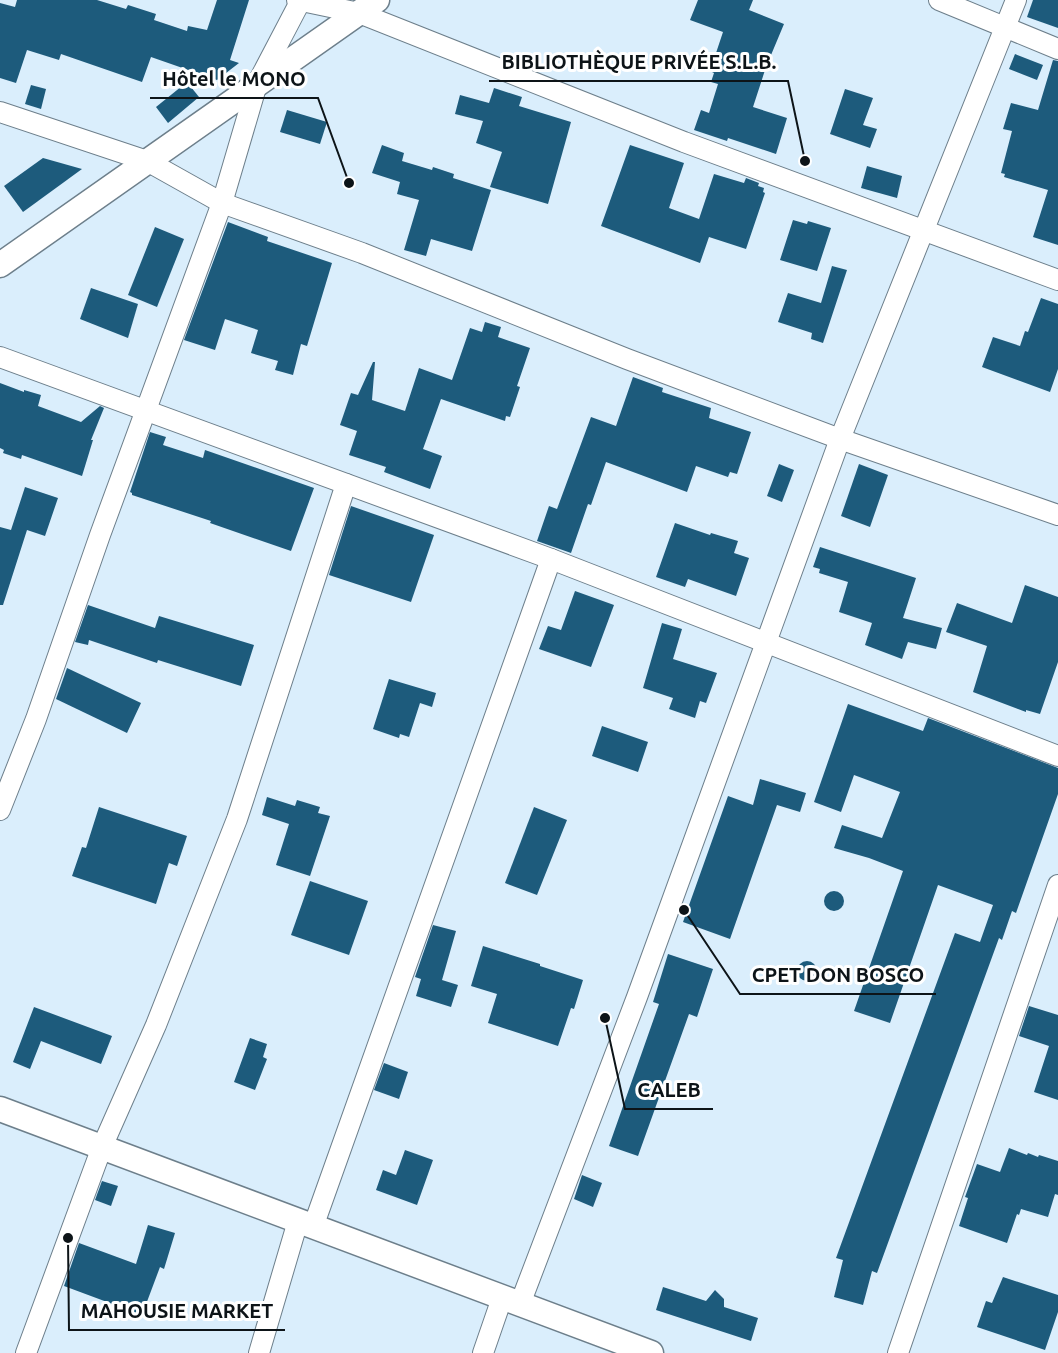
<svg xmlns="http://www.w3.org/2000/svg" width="1058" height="1353" font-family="Ubuntu,sans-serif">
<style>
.building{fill:#1d5b7c}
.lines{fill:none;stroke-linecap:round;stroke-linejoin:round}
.minor-casing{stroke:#6d7f8b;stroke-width:22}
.tertiary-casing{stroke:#6d7f8b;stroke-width:27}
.minor{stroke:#fff;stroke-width:20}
.tertiary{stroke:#fff;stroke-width:24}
.leader{fill:none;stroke:#0d1418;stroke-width:2}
.callout-dot{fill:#0d1418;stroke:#fff;stroke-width:2}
.callout-label{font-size:20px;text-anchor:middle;font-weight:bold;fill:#0d1418;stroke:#fff;stroke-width:6;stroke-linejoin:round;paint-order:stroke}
</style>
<rect width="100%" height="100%" fill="#daeefc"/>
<g class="building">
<path d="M17 0H97L126 9 128 5 156 14 154 20 187 31 188 26 207 30 217 0H249L230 60 239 63 217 80 151 57 142 82 61 54 59 60 27 50 16 83 0 78V3L15 7Z"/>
<path d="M698 0H753L749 10 784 24 766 67 753 107 787 118 776 154 728 138 727 141 694 130 701 110 709 113 718 84 711 82 714 73 710 71 723 32 690 20Z"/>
<path d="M1033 0H1058V28L1027 17Z"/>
<path d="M1015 54 1043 65 1037 80 1009 69Z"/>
<path d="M1053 60 1058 61V245L1033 237 1048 190 1004 177 1005 174 1001 173 1012 131 1003 129 1011 103 1038 110Z"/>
<path d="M187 82 199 97 168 123 156 107Z"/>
<path d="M31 85 46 89 41 109 25 104Z"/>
<path d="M494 88 522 97 519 106 571 122 548 204 490 187 502 152 476 143 483 121 455 114 460 95 489 103Z"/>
<path d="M845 89 873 98 863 125 877 129 870 148 830 134Z"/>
<path d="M287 110 327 122 320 144 280 132Z"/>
<path d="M382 145 404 153 402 161 432 170 433 167 454 174 453 178 491 190 472 251 431 239 426 256 404 250 419 200 397 194 400 182 372 173Z"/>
<path d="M630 145 684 163 669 208 699 219 714 174 744 183 746 178 759 183 758 186 764 188 763 192 765 193 746 249 709 237 700 263 601 226Z"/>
<path d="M43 158 82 169 23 212 4 186Z"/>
<path d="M867 166 902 176 897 198 861 188Z"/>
<path d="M793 220 807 224 808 221 831 228 817 271 780 260Z"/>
<path d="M228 222 268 237 267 241 332 263 307 346 301 344 293 375 275 370 278 361 251 353 258 330 225 319 215 350 184 340Z"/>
<path d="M155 227 184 239 157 307 128 295Z"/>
<path d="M832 266 847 270 823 343 811 339 812 333 778 322 788 293 821 303Z"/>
<path d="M91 288 138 304 128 338 80 319Z"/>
<path d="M1041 298 1058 304V369L1050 392 982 367 993 337 1020 346 1025 331 1028 332Z"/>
<path d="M485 322 501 327 498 337 530 348 517 386 520 387 510 417 506 416 505 421 441 399 423 449 442 456 430 489 384 472 386 467 349 455 357 431 340 425 351 393 358 395 373 362H375L372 400 405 411 419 368 452 380 470 328 482 332Z"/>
<path d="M633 377 663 388 662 392 711 408 709 418 751 432 737 474 730 472 728 477 696 466 687 492 606 462 591 505 588 504 571 553 537 541 549 506 557 509 591 417 616 426Z"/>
<path d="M0 383 24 392V390L41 395 38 406 81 422 100 406 104 408 91 440H93L82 476 22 455 21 459 3 453 4 450 0 448Z"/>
<path d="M150 432 166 437 163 445 203 458 205 450 314 488 291 551 210 523 211 521 132 495V493L130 492Z"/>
<path d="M779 464 794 470 782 502 767 496Z"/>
<path d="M859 464 888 475 870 527 841 516Z"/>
<path d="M25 487 58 498 45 536 27 530 3 605H0V527L11 530Z"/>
<path d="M351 506 434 535 411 602 329 575Z"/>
<path d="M675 523 710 535 711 533 738 541 734 553 749 558 736 596 688 579 685 587 656 577Z"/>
<path d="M820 547 916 578 903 618 942 628 936 649 908 642 902 659 865 645 872 623 839 612 848 582 819 573 820 569 813 567Z"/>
<path d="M1025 585 1058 597V662L1040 714 1026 710V712L973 692 987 646 946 632 957 603 1012 623Z"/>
<path d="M575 591 614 605 591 667 539 649 548 626 561 630Z"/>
<path d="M88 605 155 628 159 616 254 645 241 686 158 660 157 663 89 640 88 645 75 642Z"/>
<path d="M662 623 682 629 673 659 717 673 706 703 700 701 695 718 669 709 673 698 643 688Z"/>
<path d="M67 668 141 703 127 733 56 699Z"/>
<path d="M389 679 436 693 432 707 420 703 409 737 400 734 399 738 373 729Z"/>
<path d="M848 704 923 731 928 718 1058 768V794L1016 913 1012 911 1002 940 999 938 877 1273 872 1271 863 1305 834 1297 843 1260 836 1258 955 933 980 942 993 905 938 885 890 1023 854 1011 903 871 869 858 834 848 842 825 882 838 900 792 854 775 841 812 814 802Z"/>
<path d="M602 726 648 742 638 772 592 756Z"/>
<path d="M760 779 806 793 800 812 777 805 730 939 683 922 728 796 753 805Z"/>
<path d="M267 797 295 806 297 800 320 807 318 813 330 816 310 876 276 865 289 824 262 815Z"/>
<path d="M99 807 187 836 177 866 169 863 156 904 72 876 82 847 86 848Z"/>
<path d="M534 807 567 820 537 895 505 883Z"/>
<path d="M310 881 368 901 349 955 291 935Z"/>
<circle cx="834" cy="901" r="10"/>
<path d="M433 925 456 931 442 980 458 985 451 1007 416 996 421 979 415 977Z"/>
<path d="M483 946 540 964V966L583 980 574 1009 571 1008 558 1046 488 1023 497 994 471 986Z"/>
<path d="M668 954 713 969 697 1017 689 1014 638 1156 609 1146 659 1004 653 1002Z"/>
<circle cx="807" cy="971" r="10"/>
<path d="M1029 1006 1058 1015V1100L1034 1092 1049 1046 1019 1036Z"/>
<path d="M34 1007 112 1036 101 1064 41 1041 30 1069 13 1062Z"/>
<path d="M250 1038 267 1044 263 1057 267 1059 255 1090 234 1082Z"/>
<path d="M384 1063 408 1072 399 1099 374 1090Z"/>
<path d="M1009 1148 1027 1155 1028 1153 1038 1157 1039 1155 1058 1161V1195L1055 1194 1048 1217 1021 1209 1019 1215 1017 1214 1007 1243 959 1226 968 1198 965 1197 977 1164 1000 1172Z"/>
<path d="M405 1150 433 1160 417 1205 376 1190 383 1170 396 1175Z"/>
<path d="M582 1175 602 1183 593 1207 574 1199Z"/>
<path d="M102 1181 118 1186 111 1206 95 1200Z"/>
<path d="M148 1225 175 1233 164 1269 160 1267 142 1315 64 1286 79 1243 136 1264Z"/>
<path d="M1003 1277 1058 1295V1312L1045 1350 977 1327 986 1301 992 1303Z"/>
<path d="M663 1287 706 1301 715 1290 724 1299V1307L758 1318 751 1341 656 1310Z"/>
</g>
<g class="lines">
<defs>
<g id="minor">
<path d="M297 0 359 13 684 142 1058 280"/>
<path d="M939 0 1058 49"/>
<path d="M0 112 147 161 222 203 362 253 627 359 840 439 1058 515"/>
<path d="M0 357 551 559 1058 756"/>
<path d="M0 810 36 719 100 535 222 203 257 84 301 0"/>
<path d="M313 1227 551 559"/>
<path d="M520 1304 637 997 840 439 1016 0"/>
<path d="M26 1353 102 1147 156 1025 237 819 346 484"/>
<path d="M259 1353 298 1221"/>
<path d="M483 1353 502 1298"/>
<path d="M898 1353 1058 885"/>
</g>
<g id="tertiary">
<path d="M0 265 377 0"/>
<path d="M0 1109 651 1353"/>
</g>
</defs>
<use href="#minor" class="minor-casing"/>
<use href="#tertiary" class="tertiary-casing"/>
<use href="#minor" class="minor"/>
<use href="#tertiary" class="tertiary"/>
</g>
<path class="leader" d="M805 161L788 81H489M349 183L318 98H150M684 910L740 994H936M605 1018L625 1109H713M68 1238L69 1330H285"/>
<g class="callout-dot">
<circle cx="805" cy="161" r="6"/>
<circle cx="349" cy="183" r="6"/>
<circle cx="684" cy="910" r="6"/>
<circle cx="605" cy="1018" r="6"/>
<circle cx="68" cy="1238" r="6"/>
</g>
<g class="callout-label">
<text x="639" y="69">BIBLIOTHÈQUE PRIVÉE S.L.B.</text>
<text x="234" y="86">Hôtel le MONO</text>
<text x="838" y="982">CPET DON BOSCO</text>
<text x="669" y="1097">CALEB</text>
<text x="177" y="1318">MAHOUSIE MARKET</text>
</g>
</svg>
